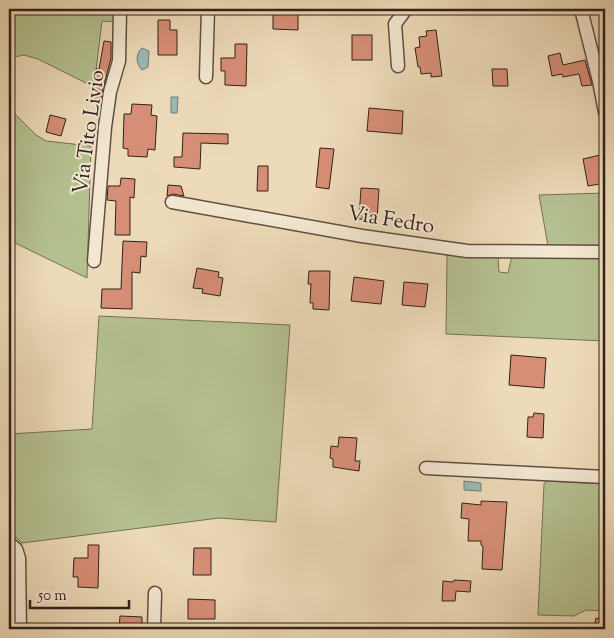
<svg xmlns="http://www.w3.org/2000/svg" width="614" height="638" font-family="'Sorts Mill Goudy',serif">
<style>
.green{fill:#b5c090;stroke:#747056}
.water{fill:#9bb9b6;stroke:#717c78}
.building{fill:#d78e76;stroke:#32211b}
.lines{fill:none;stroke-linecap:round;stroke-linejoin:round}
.minor-casing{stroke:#614f42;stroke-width:15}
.minor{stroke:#f3e7d1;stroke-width:12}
.labels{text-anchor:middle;stroke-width:4;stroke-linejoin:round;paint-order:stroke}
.street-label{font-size:21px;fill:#32211b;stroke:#f3e7d1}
</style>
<rect width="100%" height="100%" fill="#eddab8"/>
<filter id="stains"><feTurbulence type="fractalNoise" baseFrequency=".004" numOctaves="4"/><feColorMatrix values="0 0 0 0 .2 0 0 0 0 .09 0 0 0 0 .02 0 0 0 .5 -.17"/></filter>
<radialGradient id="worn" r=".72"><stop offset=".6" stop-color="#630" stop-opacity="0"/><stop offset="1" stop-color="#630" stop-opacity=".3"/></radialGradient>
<g class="green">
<path d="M9 9H115V22L102 21 94 87 38 59 24 55 9 58Z"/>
<path d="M9 108 36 135 46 141 91 146 87 278 9 240Z"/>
<path d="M605 193V247L548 246 539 195Z"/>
<path d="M447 255 498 257 499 272 508 273 512 256H605V341L446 334Z"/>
<path d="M99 316 290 325 276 522 219 518 22 543 16 537H9V434L92 429Z"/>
<path d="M546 481 605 484V611L586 610 574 616 538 615 544 484Z"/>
</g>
<g class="water">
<path d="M142 48 149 51 148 67 142 70C136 64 135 54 142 48Z"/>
<path d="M171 97H178L177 113H171Z"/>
<path d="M464 481 481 483V491L464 490Z"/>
</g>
<g class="building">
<path d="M273 11H298V30L273 29Z"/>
<path d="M158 20H170V30H177V55H158Z"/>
<path d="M436 30 442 76 431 77V73L421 74 420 67H418L415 48 420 47 419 37 427 36 426 31Z"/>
<rect x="352" y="35" width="20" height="25"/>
<path d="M104 41 111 42V58L100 101 93 100 94 87 96 69H99Z"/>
<path d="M235 44H247L246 86 225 85V71H221V58H235Z"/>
<path d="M560 53 563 65 585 60 592 85 582 86 579 74 563 77 562 74 552 76 548 56Z"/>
<path d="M492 69H507L508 86H493Z"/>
<path d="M132 104 152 105 151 115 157 116 155 150 148 149 147 157 128 156V149L123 148 124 114H131Z"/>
<path d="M369 108 403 111 402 134 367 131Z"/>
<path d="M50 115 66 119 61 136 46 132Z"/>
<path d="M183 133 228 134V144L201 143 200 169 174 167V157H182Z"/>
<path d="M320 148 334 149 329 189 316 187Z"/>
<path d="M600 155 605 183 588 186 583 159Z"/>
<path d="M258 166H268V191H257Z"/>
<path d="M121 178 135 179 134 198 130 197V235H115L116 201 107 200 108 186H120Z"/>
<path d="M168 185 181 186 184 196 173 194 167 196Z"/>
<path d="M361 188 379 189 377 220 359 219Z"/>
<path d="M123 241 147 242 146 257 141 256 140 273 132 272V309L101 308 102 289H121Z"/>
<path d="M197 268 219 272 218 277 223 278 220 296 202 293 203 289 193 288Z"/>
<path d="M309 271H330L329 310 313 309V303H310L311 284H308Z"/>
<path d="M354 277 384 281 381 304 351 301Z"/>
<path d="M404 282 428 284 425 307 402 305Z"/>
<path d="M511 355 546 358 544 388 509 385Z"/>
<path d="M534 413 544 414 543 438 527 437 528 417H533Z"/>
<path d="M339 437 357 438 355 461H360L359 471 333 467V459L330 458 331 446 338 447Z"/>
<path d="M481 501 507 502 502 570 482 569 483 546 481 545V541H468L469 519 461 518 462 503 481 505Z"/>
<path d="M88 545H99L98 588 78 587V577H73L74 558H88Z"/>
<path d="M194 548H211V575H193Z"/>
<path d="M454 580 471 581 470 592 456 591 455 601H442L443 581 453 582Z"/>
<path d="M188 599 215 600V619H188Z"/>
<path d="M120 616 142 617V629H119Z"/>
<path d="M596 618 605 620V629H594Z"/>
</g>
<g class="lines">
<defs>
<g id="minor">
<path d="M581 9 599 81 605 112"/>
<path d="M398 66 395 24 406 9"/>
<path d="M206 77 208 9"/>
<path d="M172 202 362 236 467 251 605 252"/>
<path d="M94 261 105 127 110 92 119 61 120 9"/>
<path d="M426 468 605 477"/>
<path d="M9 543 16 549 19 558 20 629"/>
<path d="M154 629 155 593"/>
</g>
</defs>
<use href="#minor" class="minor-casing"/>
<use href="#minor" class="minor"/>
</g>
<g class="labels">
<g class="street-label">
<text transform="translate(88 132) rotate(-82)" y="7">Via Tito Livio</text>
<text transform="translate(391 219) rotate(9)" y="7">Via Fedro</text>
</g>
</g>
<rect width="614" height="638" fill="none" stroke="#eddab8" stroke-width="30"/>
<rect x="10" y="10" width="594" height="618" fill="none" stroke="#32211b" stroke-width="2.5"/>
<rect x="15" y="15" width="584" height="608" fill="none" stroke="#32211b"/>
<path d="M30 600v8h99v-8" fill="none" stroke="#32211b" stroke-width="2.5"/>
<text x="38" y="600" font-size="15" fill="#32211b" stroke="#f3e7d1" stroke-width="4" paint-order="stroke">50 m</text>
<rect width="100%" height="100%" filter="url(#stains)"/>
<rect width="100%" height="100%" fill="url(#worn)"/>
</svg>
